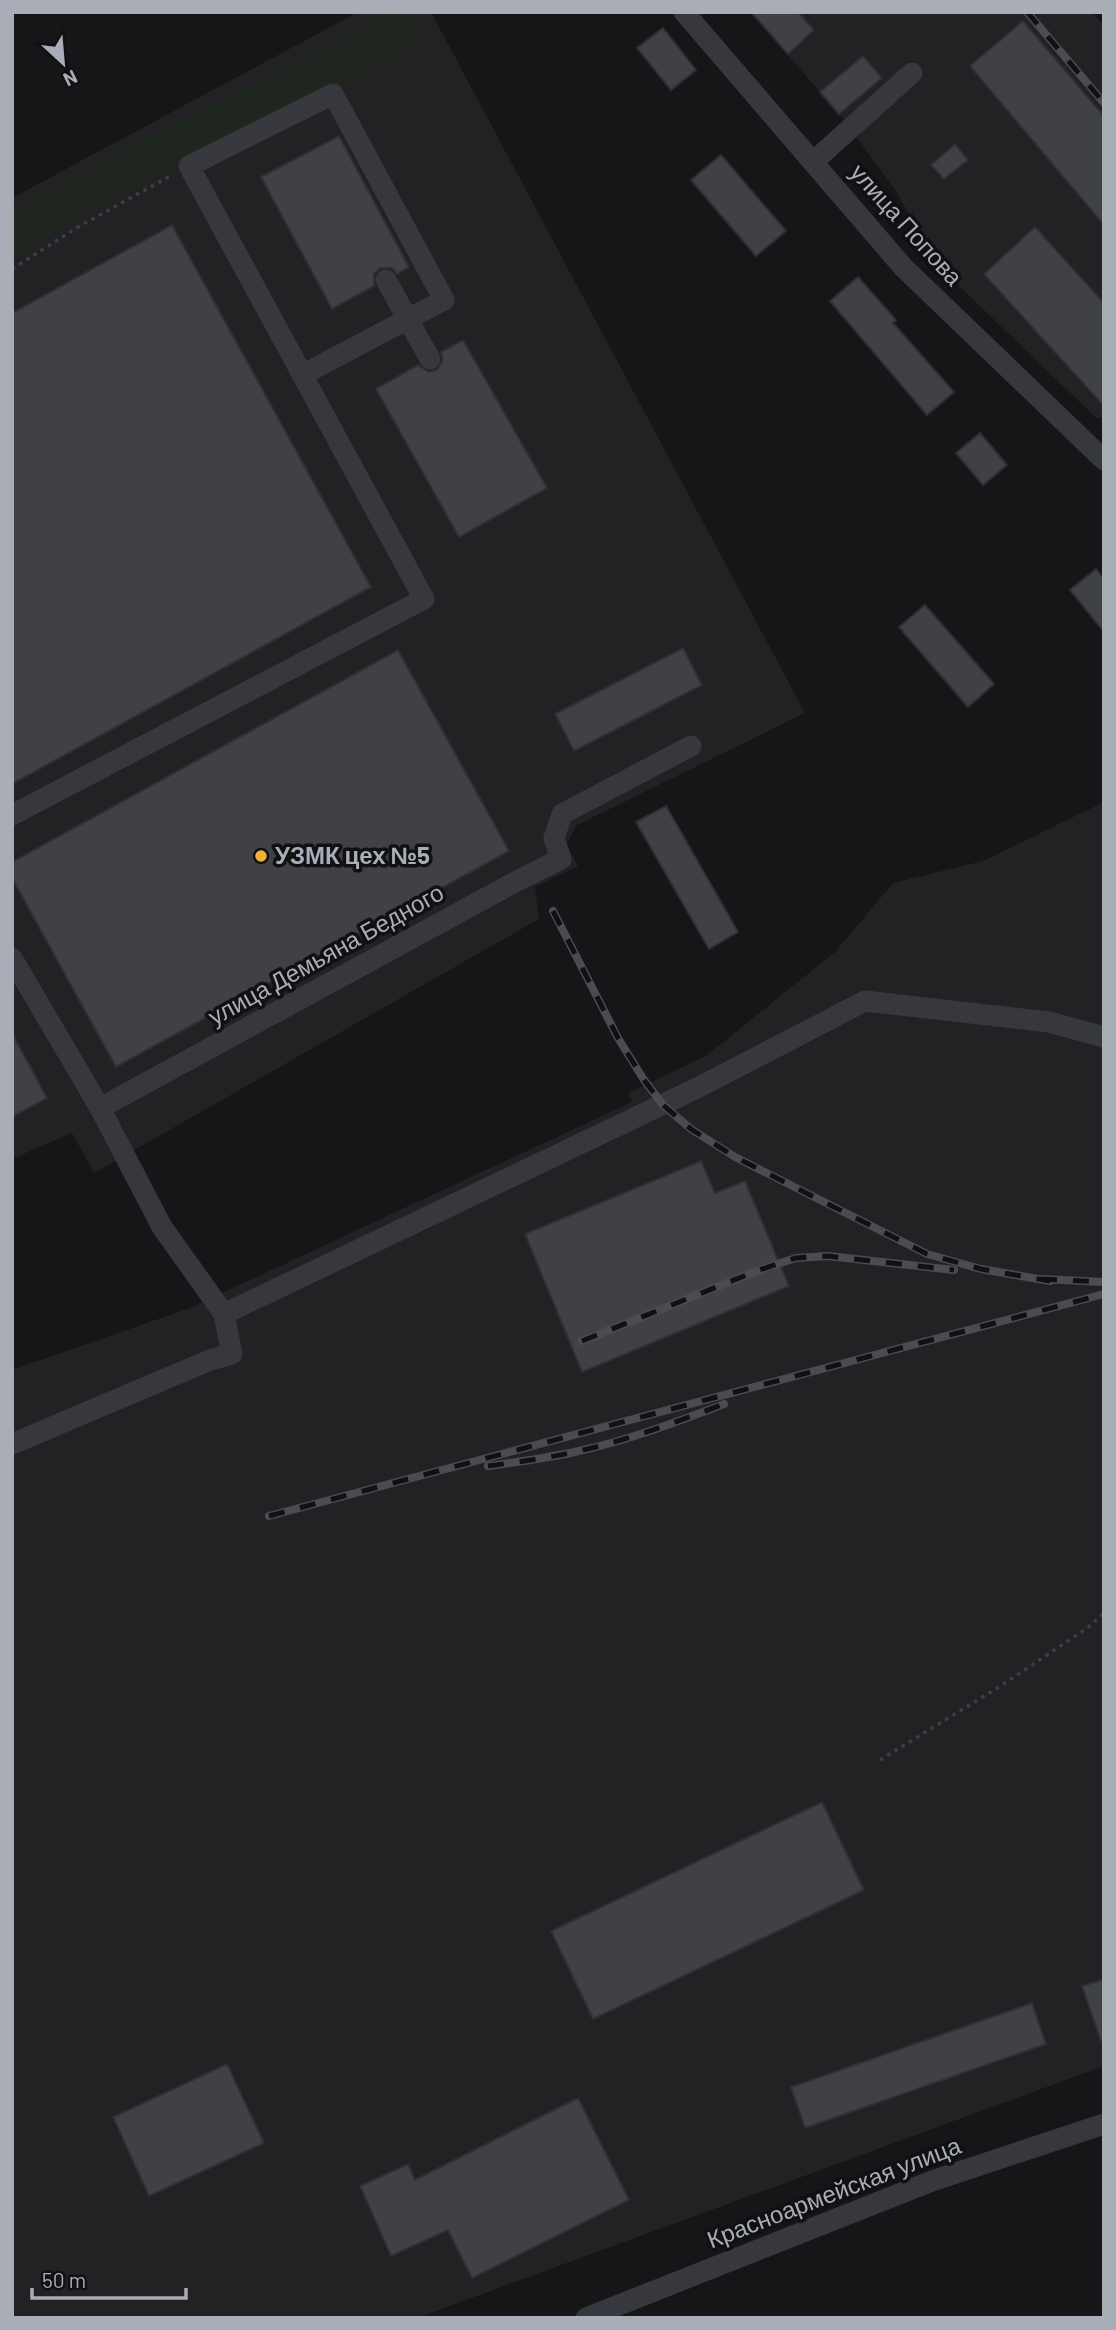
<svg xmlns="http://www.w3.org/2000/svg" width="1116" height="2330" font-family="Barlow,sans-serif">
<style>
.built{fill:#222225}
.green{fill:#1e261f}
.building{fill:#404145;stroke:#303034;stroke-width:2}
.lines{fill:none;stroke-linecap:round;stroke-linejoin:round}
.path{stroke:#3d3f44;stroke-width:3.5;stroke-dasharray:3.5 5;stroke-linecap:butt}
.minor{stroke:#37383d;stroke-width:21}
.rail-casing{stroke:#4a4c52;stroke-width:8}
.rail{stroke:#111113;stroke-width:5;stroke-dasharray:16;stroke-linecap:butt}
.poi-dot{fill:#f2b134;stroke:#111113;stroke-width:2.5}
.labels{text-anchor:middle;stroke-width:7;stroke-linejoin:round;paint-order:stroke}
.street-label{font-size:24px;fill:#a8adb8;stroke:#111113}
.poi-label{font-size:24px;font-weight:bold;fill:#a8adb8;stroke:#111113;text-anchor:start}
</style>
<rect width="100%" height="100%" fill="#161618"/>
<g class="built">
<path d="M358 12H431L805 713 577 825 566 845 578 866 535 887 539 919 94 1173 72 1133 12 1159V198Z"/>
<path d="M751 12H1092L1104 26V418H1096L952 279 930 250 897 193 844 120Z"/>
<path d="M1104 802V2066L417 2318H12V1370L190 1308 632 1102 628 1093 706 1056 835 952 893 883 983 861Z"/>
</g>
<path class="green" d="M391 12H406L423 44 76 218 12 259V209Z"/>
<g class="building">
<path d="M751 12H798L814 30 788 54Z"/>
<path d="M1023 21 1104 116V225L970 66Z"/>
<path d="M663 28 696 70 671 90 637 48Z"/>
<path d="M863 56 882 78 839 114 820 92Z"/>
<path d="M339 136 409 267 397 274 392 268H380L374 274V286L332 309 261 177Z"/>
<path d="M955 144 968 160 944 179 931 165Z"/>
<path d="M721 155 786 231 756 256 691 180Z"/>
<path d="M172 225 371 587 12 784V313Z"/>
<path d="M1035 227 1104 303V406L984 274Z"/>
<path d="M858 277 896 320 893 323 954 392 927 415 830 301Z"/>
<path d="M463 340 547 488 459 537 376 389 418 365 429 372 437 370 443 360 441 352Z"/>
<path d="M980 433 1007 465 983 485 956 453Z"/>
<path d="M1096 569 1104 579V632L1070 590Z"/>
<path d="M925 605 994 684 968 707 899 627Z"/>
<path d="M683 648 702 685 574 751 555 714Z"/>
<path d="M398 650 509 851 116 1067 12 878V862Z"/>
<path d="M666 806 738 932 709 949 636 822Z"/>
<path d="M12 1033 47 1098 12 1117Z"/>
<path d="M701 1161 715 1193 745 1181 789 1286 582 1372 525 1234Z"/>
<path d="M822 1802 864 1890 593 2019 551 1931Z"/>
<path d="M1104 1979V2041H1101L1082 1986Z"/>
<path d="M1032 2003 1046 2044 805 2128 791 2087Z"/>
<path d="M227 2064 264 2143 149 2196 113 2117Z"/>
<path d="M578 2098 629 2200 472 2278 448 2230 391 2256 360 2186 408 2164 415 2180Z"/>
</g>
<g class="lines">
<g class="path">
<path d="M12 269 78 227 172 175"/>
<path d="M880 1760 999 1687 1086 1629 1104 1613"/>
</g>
<g class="minor">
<path d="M684 12 903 267 1104 460"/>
<path d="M813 162 912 73"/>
<path d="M386 280 430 359"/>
<path d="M12 815 424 599 189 166 333 94 444 300 302 375"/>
<path d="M12 958 100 1108 517 881 561 859 554 838 562 814 691 746"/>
<path d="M100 1108 162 1227 224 1314"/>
<path d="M12 1444 210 1360 232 1354 224 1314 699 1087 865 1001 1049 1022 1104 1037"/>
<path d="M586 2318 932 2181 1104 2124"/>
</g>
<defs>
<g id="rail">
<path d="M1027 12 1104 103"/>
<path d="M553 911 618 1038 644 1080 663 1105 691 1129 735 1157 927 1254 981 1269 1050 1281"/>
<path d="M1041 1279 1104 1282"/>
<path d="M582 1341 759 1270 796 1258 828 1256 954 1270"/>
<path d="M488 1466C518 1462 549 1458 579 1451 629 1440 676 1422 724 1404"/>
<path d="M269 1516 1104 1294"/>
</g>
</defs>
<use href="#rail" class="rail-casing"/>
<use href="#rail" class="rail"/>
</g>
<circle class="poi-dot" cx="261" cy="856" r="7"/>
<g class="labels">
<g class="street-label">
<text transform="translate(906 225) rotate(48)" y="8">улица Попова</text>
<text transform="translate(326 955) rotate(-29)" y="8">улица Демьяна Бедного</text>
<text transform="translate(834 2193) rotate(-21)" y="8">Красноармейская улица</text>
</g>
<g class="poi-label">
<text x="275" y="864">УЗМК цех №5</text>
</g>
</g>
<rect width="1116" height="2330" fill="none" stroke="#a8adb8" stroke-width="28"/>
<g transform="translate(63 63) rotate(154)" stroke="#111113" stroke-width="5" paint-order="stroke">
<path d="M0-5L12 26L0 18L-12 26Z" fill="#a8adb8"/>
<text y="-10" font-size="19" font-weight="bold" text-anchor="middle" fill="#a8adb8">N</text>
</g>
<path d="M32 2288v10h154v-10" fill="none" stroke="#a8adb8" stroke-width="3.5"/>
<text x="42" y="2288" font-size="21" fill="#a8adb8" stroke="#111113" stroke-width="5" paint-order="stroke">50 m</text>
</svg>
